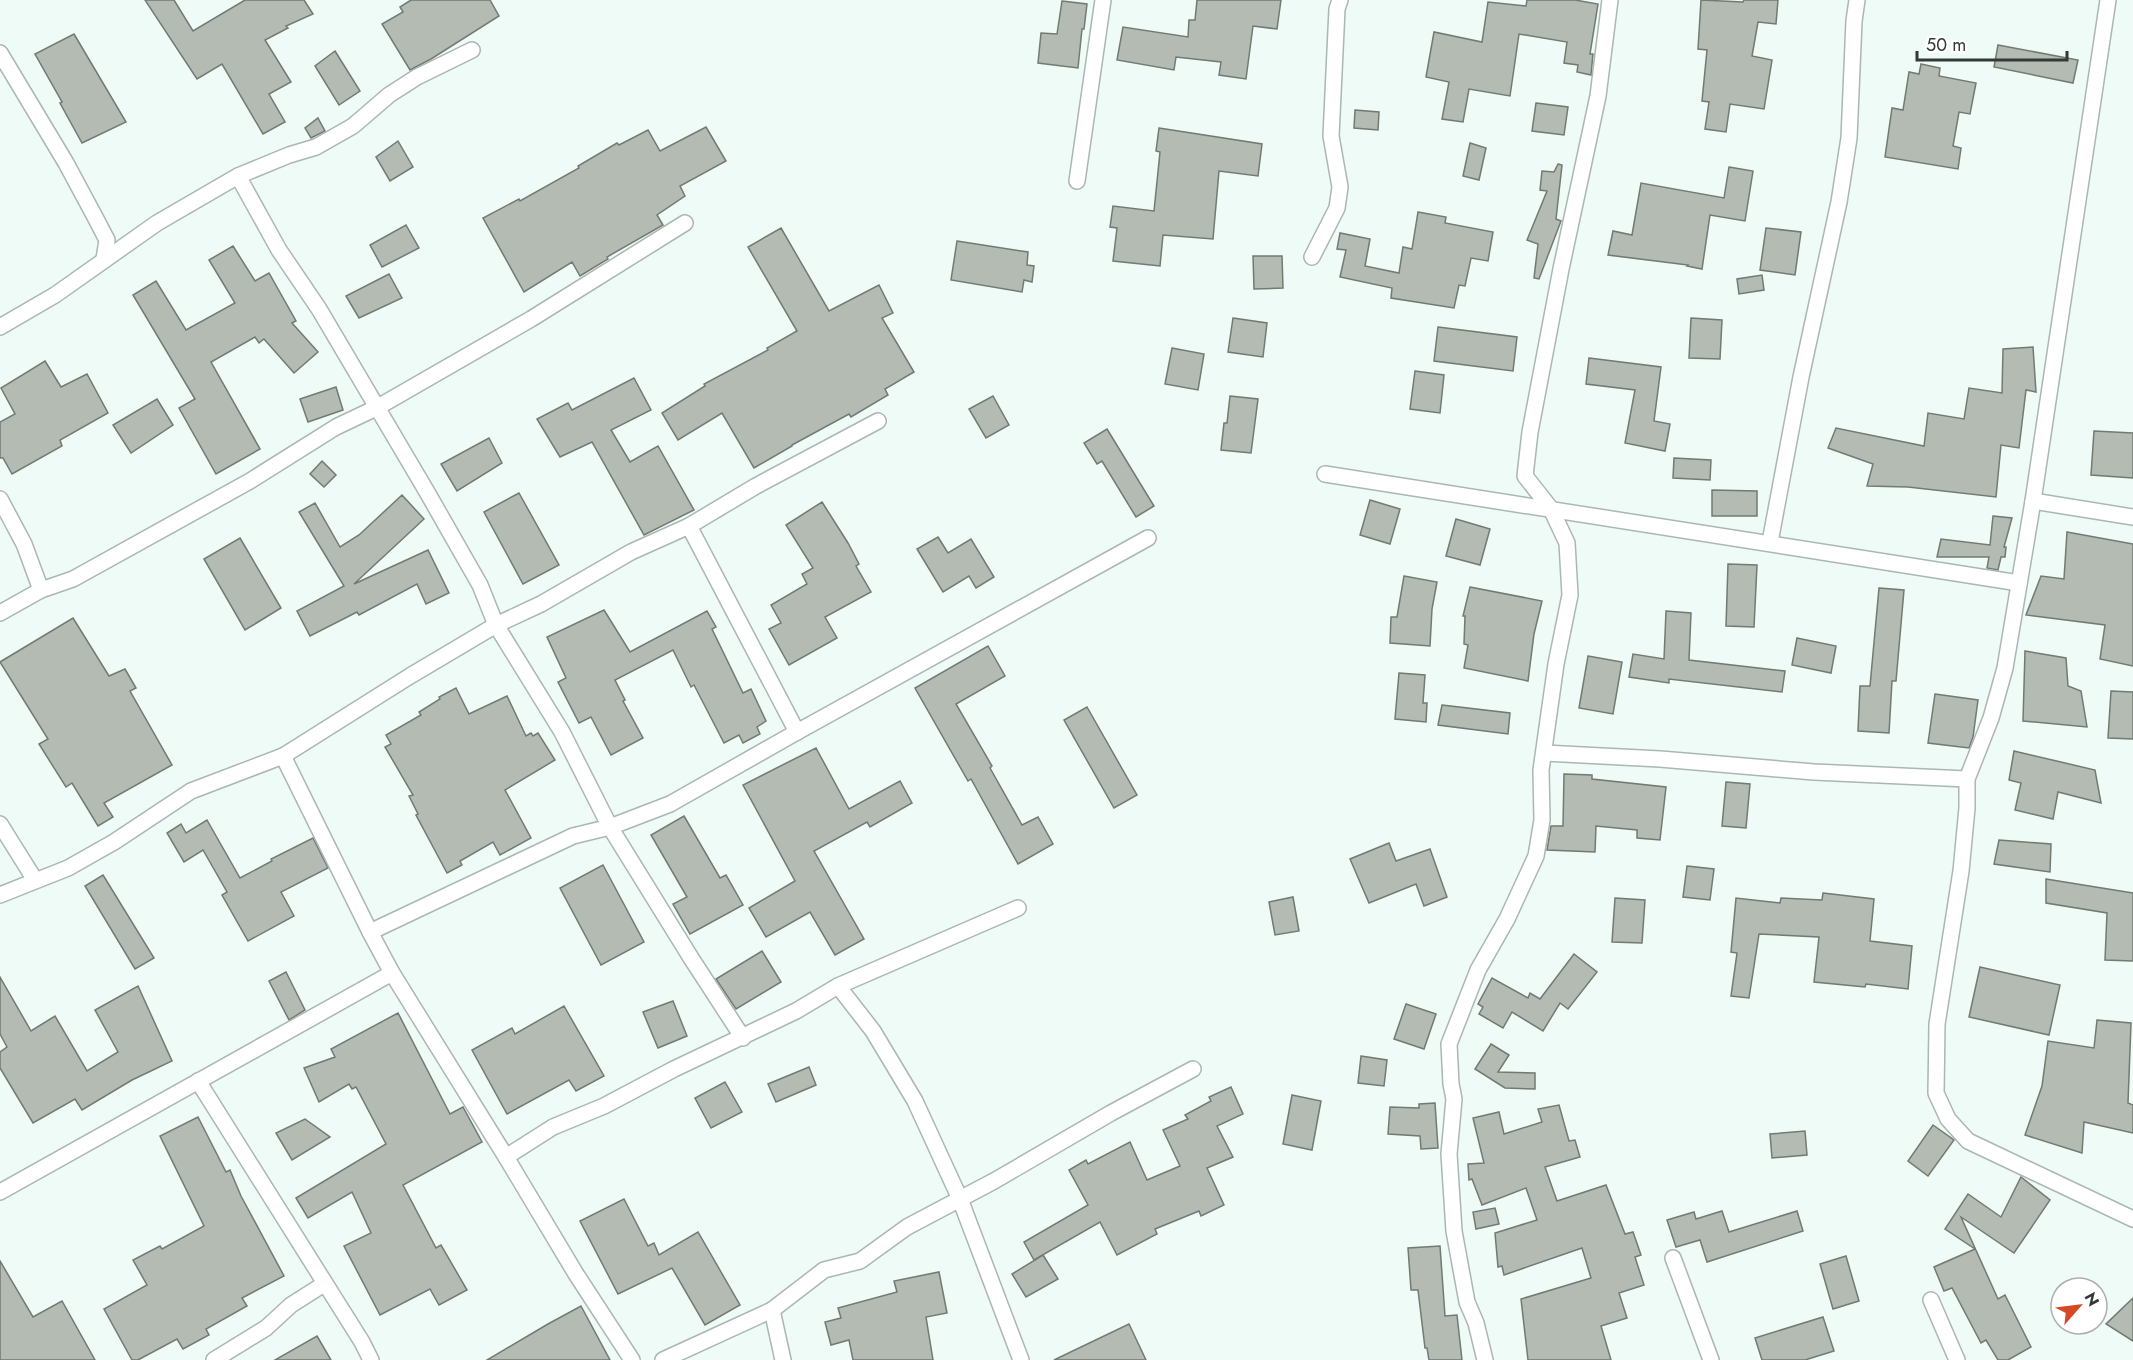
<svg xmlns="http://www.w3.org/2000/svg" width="2133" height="1360" font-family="Jost,sans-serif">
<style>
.building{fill:#b3bbb2;stroke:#727a71;stroke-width:1.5}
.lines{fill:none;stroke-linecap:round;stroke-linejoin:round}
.street-casing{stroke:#aab7b2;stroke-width:18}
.street{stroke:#fff;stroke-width:15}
</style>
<rect width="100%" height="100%" fill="#eefbf6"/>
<g class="building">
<path d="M145 0H174L193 31 245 0H304L313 14 286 26 288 28 265 40 291 82 269 94 285 122 263 134 222 64 197 79Z"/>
<path d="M411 0H490L499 16 431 59 410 70 382 24 403 12 400 7Z"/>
<path d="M1197 0H1281L1277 29 1253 26 1246 79 1219 75 1221 62 1176 57 1174 70 1117 60 1123 27 1188 37 1189 20H1195Z"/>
<path d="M1527 0H1575L1598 4 1590 54H1593L1591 75 1577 72 1578 65 1564 63 1567 42 1519 34 1510 96 1469 89 1463 122 1442 119 1449 82 1426 77 1434 32 1482 42 1488 2 1526 6Z"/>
<path d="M1701 0 1743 2 1744 0H1778L1776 24 1758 22 1752 56 1772 60 1764 109 1730 104 1726 132 1705 129 1709 102 1702 101 1707 50 1698 49Z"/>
<path d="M1062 1 1087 4 1084 29H1082L1078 68 1038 63 1041 33 1057 34Z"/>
<path d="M74 34 126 122 82 143 60 103 62 102 35 54Z"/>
<path d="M1998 45 2078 60 2073 83 1994 67Z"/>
<path d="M335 51 360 91 339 105 315 66Z"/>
<path d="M1921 64 1940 68 1939 76 1976 83 1970 114 1959 112 1953 146 1961 148 1958 169 1885 157 1892 108 1903 110 1909 72 1919 74Z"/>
<path d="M1536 103 1568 107 1564 135 1532 131Z"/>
<path d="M1355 110 1379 112 1378 130 1354 128Z"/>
<path d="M318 118 325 131 311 138 305 128Z"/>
<path d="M706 127 726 161 680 186 685 196 657 215 663 225 607 257 608 259 580 276 572 262 524 292 483 218 519 199 520 201 579 168 578 166 617 143 619 145 648 130 660 151Z"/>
<path d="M1159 128 1262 144 1258 176 1219 171 1213 239 1163 235 1160 266 1113 261 1117 228 1110 227 1113 206 1154 211 1160 152 1156 151Z"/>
<path d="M398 141 413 167 390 181 376 157Z"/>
<path d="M1470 143 1486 148 1479 180 1463 176Z"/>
<path d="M1558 164 1562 165 1556 219 1561 221 1539 279 1534 278 1538 244 1527 240 1547 191 1540 190 1542 171 1554 172Z"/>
<path d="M1729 167 1753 171 1745 221 1710 215 1702 269 1687 266 1688 265 1608 255 1613 231 1632 235 1641 183 1724 198Z"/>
<path d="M1418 212 1446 217 1445 223 1493 232 1488 261 1471 258 1465 286 1459 285 1454 308 1391 298 1392 288 1340 277 1346 250 1337 249 1340 233 1370 239 1365 266 1399 273 1403 247 1412 249Z"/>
<path d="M406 225 419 248 382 267 370 245Z"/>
<path d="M781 228 829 311 879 285 893 313 882 318 914 372 885 389 888 395 851 417 849 414 792 445V446L754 468 722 413 678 440 662 413 705 386 704 384 768 350 767 348 797 331 748 247Z"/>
<path d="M1766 228 1801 232 1795 275 1760 270Z"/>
<path d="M957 241 1028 252 1027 265 1034 266 1032 282 1024 280 1022 292 951 280Z"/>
<path d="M233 246 255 281 269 273 296 321 292 323 318 352 294 373 264 339 259 343 255 337 211 362 260 449 216 474 179 408 195 399 133 295 156 281 186 330 235 303 209 260Z"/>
<path d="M1253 256H1282L1283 288 1254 289Z"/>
<path d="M389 274 402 298 359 318 346 296Z"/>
<path d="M1762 275 1764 290 1739 294 1737 279Z"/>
<path d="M1233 318 1267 323 1263 357 1228 352Z"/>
<path d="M1691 318 1722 320 1720 359 1689 358Z"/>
<path d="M1438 327 1517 337 1513 371 1434 361Z"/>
<path d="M2033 347 2036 392 2026 390 2019 448 2001 445 1996 497 1908 487 1867 486 1873 464 1828 448 1836 428 1924 446 1928 413 1964 419 1969 388 2002 393 2003 349Z"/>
<path d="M1172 348 1204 354 1198 390 1165 384Z"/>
<path d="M1589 358 1661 367 1654 421 1670 424 1665 451 1625 443 1635 390 1586 384Z"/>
<path d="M45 361 61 387 87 374 108 413 60 440 62 446 12 474 3 458H0V422L15 414 1 388Z"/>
<path d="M1415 371 1444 375 1440 413 1410 409Z"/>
<path d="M634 378 651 410 611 430 630 462 658 446 694 510 644 535 592 442 560 457 537 419 568 403 572 410Z"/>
<path d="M336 387 343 410 308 422 300 399Z"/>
<path d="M993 396 1009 425 986 438 969 409Z"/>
<path d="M1230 396 1258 399 1251 453 1221 450 1224 423H1227Z"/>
<path d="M157 399 173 425 131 453 113 425Z"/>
<path d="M1107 429 1154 506 1136 517 1102 461 1097 464 1084 443Z"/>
<path d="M2094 431 2133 433V478L2091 475Z"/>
<path d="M489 438 502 463 457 491 441 464Z"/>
<path d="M1674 458 1711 460 1710 480 1673 478Z"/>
<path d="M322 461 336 475 324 487 310 474Z"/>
<path d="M1712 490 1757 491V516H1712Z"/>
<path d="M519 493 559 565 523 584 484 512Z"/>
<path d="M402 495 424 519 354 584 428 550 449 593 426 604 417 584 359 615 357 612 310 636 297 611 344 586 299 512 315 503 340 547 359 535Z"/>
<path d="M1370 500 1400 509 1390 544 1360 535Z"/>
<path d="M822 502 848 543 859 564 856 566 871 592 825 617 837 638 789 665 769 629 781 623 771 605 807 584 802 574 813 568 786 525Z"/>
<path d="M1993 516 2012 518 2004 547H2006L2005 557H2001L1998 570 1987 568 1989 557H1937L1941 539 1990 545Z"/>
<path d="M1456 519 1490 529 1480 565 1446 556Z"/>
<path d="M2067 532 2133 544V666L2100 659 2105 625 2026 615 2041 576 2064 579Z"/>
<path d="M938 537 948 553 971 539 994 577 976 588 969 576 943 592 917 549Z"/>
<path d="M240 538 281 608 245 630 204 559Z"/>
<path d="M1728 564 1757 565 1754 627 1726 626Z"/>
<path d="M1404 576 1437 582 1432 609 1430 646 1390 643 1391 617H1397Z"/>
<path d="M1470 587 1542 601 1534 634 1528 681 1464 668 1468 645 1464 644 1465 616H1463Z"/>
<path d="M1879 588 1904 590 1896 681H1892L1889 733 1858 731 1860 686H1870Z"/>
<path d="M604 610 630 652 707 611 716 627 712 629 743 693 751 689 766 721 757 727 760 734 743 743 739 735 724 743 694 685 691 687 673 650 615 680 625 700 623 701 643 738 611 755 591 717 579 723 558 682 566 678 547 637Z"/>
<path d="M1666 611 1691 613 1689 660 1785 671 1782 692 1669 679V683L1629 677 1633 654 1664 659Z"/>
<path d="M73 618 109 676 125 669 136 688 130 691 172 765 104 803 113 817 98 826 72 783 66 787 39 744 48 739 0 662Z"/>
<path d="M1797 638 1836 646 1831 673 1792 665Z"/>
<path d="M988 646 1005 676 956 704 992 766 990 768 1022 825 1038 817 1053 844 1018 864 971 779 968 781 915 688Z"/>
<path d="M2025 651 2066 658 2068 686 2081 691 2087 727 2023 721Z"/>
<path d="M1588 656 1622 662 1613 714 1579 708Z"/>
<path d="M1399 673 1425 675 1423 703H1427L1426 722 1395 719Z"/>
<path d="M456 688 469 714 507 696 526 736 531 733 533 736 538 733 555 760 505 790 531 838 500 855 493 842 460 861 462 865 447 873 416 815 418 814 409 796 413 795 385 747 391 744 386 735 421 715 419 712 440 699 439 697Z"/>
<path d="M2111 691 2133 692V739L2108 738Z"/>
<path d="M1935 694 1978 700 1973 737 1969 748 1928 743Z"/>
<path d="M1442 705 1510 713 1508 734 1438 725Z"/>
<path d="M1087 707 1137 795 1114 808 1064 720Z"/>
<path d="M816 748 849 809 900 781 912 803 870 827 867 822 814 851 864 939 835 955 810 912 766 937 749 908 795 881 743 785Z"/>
<path d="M2014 751 2095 770 2101 803 2058 792 2053 819 2015 810 2021 783 2009 780Z"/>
<path d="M1564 774 1592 775V779L1666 787 1660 840 1637 838V830L1596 826 1595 852 1547 850 1551 826H1563Z"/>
<path d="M1726 782 1750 784 1746 828 1722 826Z"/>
<path d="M684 816 720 878 726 875 743 905 690 934 673 904 687 897 651 835Z"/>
<path d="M207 820 240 878 272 861 271 859 313 838 328 868 281 892 294 916 248 941 222 895 227 892 203 850 184 862 167 833 181 824 186 833Z"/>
<path d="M1999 840 2051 844 2050 872 1994 864Z"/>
<path d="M1389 843 1396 861 1430 849 1447 897 1424 906 1416 884 1369 903 1350 859Z"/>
<path d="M603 865 644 942 601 965 560 888Z"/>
<path d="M1687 866 1714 869 1710 900 1683 897Z"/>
<path d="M103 875 154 958 135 969 85 886Z"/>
<path d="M2046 879 2133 893V961L2105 960 2107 913 2046 903Z"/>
<path d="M1823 893 1874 899 1870 941 1912 946 1908 989 1866 984 1865 987 1814 982 1819 937 1759 934 1749 998 1731 996 1737 953 1731 952 1736 898 1780 903 1781 898 1822 900Z"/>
<path d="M1293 897 1299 931 1275 935 1269 902Z"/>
<path d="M1615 898 1645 900 1642 943 1612 942Z"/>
<path d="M762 951 781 982 736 1009 716 979Z"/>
<path d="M1574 954 1597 972 1568 1009 1560 1003 1543 1031 1512 1012 1503 1028 1479 1014 1483 1007 1478 1004 1492 978 1528 998 1530 993 1540 999Z"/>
<path d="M1980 967 2060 985 2049 1035 1969 1017Z"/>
<path d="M286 972 305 1010 289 1020 269 981Z"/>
<path d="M0 977 31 1031 55 1016 87 1071 118 1052 95 1010 138 986 172 1061 132 1080 82 1110 75 1099 33 1123 0 1068V1052L7 1047 0 1034Z"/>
<path d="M673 1001 687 1036 658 1048 643 1012Z"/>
<path d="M1406 1004 1436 1014 1424 1049 1394 1039Z"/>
<path d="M564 1006 604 1076 576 1091 569 1080 507 1114 472 1050 512 1028 515 1034Z"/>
<path d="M398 1013 450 1114 463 1107 482 1142 403 1185 436 1248 441 1245 467 1290 439 1305 430 1289 380 1315 344 1246 371 1233 352 1192 308 1218 296 1198 386 1144 356 1087 352 1089 349 1084 319 1102 304 1068 335 1057 331 1049Z"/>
<path d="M2097 1020 2131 1023 2128 1103 2133 1105V1133L2084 1122 2082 1153 2025 1135 2042 1086 2048 1041 2094 1048Z"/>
<path d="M1491 1044 1509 1055 1498 1072 1535 1073V1089L1505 1088 1475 1069Z"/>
<path d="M1361 1056 1387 1060 1384 1086 1358 1083Z"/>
<path d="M809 1067 816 1085 776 1102 768 1084Z"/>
<path d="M725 1082 742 1112 711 1128 695 1098Z"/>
<path d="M1231 1087 1243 1114 1217 1126 1233 1157 1207 1168 1224 1205 1201 1216 1199 1211 1155 1229 1157 1234 1117 1255 1100 1222 1034 1260 1024 1242 1088 1205 1069 1170 1086 1160 1088 1164 1130 1142 1147 1180 1180 1166 1163 1130 1188 1119 1185 1115 1211 1101 1209 1097Z"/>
<path d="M1292 1095 1321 1101 1312 1150 1283 1144Z"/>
<path d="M1435 1103 1438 1148 1421 1149 1420 1136 1388 1134 1390 1107 1419 1108V1104Z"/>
<path d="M1559 1105 1569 1141 1575 1140 1580 1157 1545 1167 1557 1201 1606 1185 1625 1234 1633 1232 1641 1255 1635 1257 1644 1285 1619 1293 1627 1318 1601 1326 1611 1360H1528L1521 1299 1591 1278 1582 1248 1504 1275 1502 1266 1498 1267 1495 1233 1537 1220 1526 1188 1482 1205 1472 1179 1469 1180 1468 1164 1484 1163 1473 1118 1499 1112 1504 1134 1542 1122 1538 1109Z"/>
<path d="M198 1117 226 1172 230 1170 241 1196 284 1276 242 1298 247 1306 206 1329 209 1335 183 1349 177 1339 138 1360H132L104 1309 147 1285 133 1260 160 1246 162 1249 204 1226 160 1136Z"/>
<path d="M305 1119 330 1137 292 1160 276 1133Z"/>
<path d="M1933 1125 1954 1140 1928 1176 1908 1161Z"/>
<path d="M1805 1131 1807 1155 1772 1158 1770 1134Z"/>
<path d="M2021 1177 2050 1200 2014 1253 1961 1217 1998 1299 2005 1295 2031 1347 2008 1360H1998L1986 1340 1981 1343 1952 1288 1944 1291 1934 1267 1975 1249 1945 1229 1968 1194 2001 1217Z"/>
<path d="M624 1199 648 1246 654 1243 659 1255 698 1232 740 1305 705 1325 672 1268 618 1294 580 1221Z"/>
<path d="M1495 1208 1499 1224 1476 1229 1473 1212Z"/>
<path d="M1722 1211 1729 1232 1797 1211 1803 1231 1707 1262 1700 1240 1676 1247 1667 1220 1694 1212 1696 1219Z"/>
<path d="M1440 1246 1445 1316 1457 1315 1462 1360H1429L1427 1348H1425L1418 1290H1411L1408 1248Z"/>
<path d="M1043 1255 1058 1279 1026 1297 1012 1274Z"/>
<path d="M1846 1256 1859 1301 1833 1309 1820 1264Z"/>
<path d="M0 1261 33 1317 62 1301 95 1360H0Z"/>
<path d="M939 1272 947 1313 926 1317 933 1360H853L849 1340 831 1345 825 1322 841 1318 838 1308 897 1292 894 1281Z"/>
<path d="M2133 1298V1341L2106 1324Z"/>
<path d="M581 1306 610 1360H487L548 1324Z"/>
<path d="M1823 1317 1834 1351 1805 1360H1762L1755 1338Z"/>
<path d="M1129 1324 1146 1360H1054Z"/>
<path d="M317 1336 331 1360H275Z"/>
</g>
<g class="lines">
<defs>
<g id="street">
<path d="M2108 0 2033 501 2005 668 1991 718 1967 779V808L1961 871 1937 1024 1936 1093 1948 1119 1968 1141 2133 1219"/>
<path d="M0 53 66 163 95 217 107 240 104 259"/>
<path d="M238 176 279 250 319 309 427 492 480 585 496 625 562 732 610 827 691 958 743 1038"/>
<path d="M1077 181 1103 0"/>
<path d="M1312 257 1337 208 1340 187 1331 136 1337 9 1340 0"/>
<path d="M0 327 55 295 157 223 238 176 289 155 316 147 353 126 389 95 417 77 472 50"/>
<path d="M1325 474 2019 583"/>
<path d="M0 499 24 544 41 590"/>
<path d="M2033 501 2133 517"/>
<path d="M689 526 797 732"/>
<path d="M1770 542 1801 377 1839 202 1849 138 1854 21 1857 0"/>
<path d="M0 613 41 590 73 579 250 481 336 427 378 407 531 319 685 223"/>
<path d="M1544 753 1660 759 1814 772 1967 779"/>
<path d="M283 756 370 932 392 973 506 1157 576 1274 632 1360"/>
<path d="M0 824 35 880"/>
<path d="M0 895 68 868 114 842 191 791 283 756 410 676 496 625 541 604 631 552 689 526 756 486 878 421"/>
<path d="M370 932 573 836 610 827 670 804 797 732 1148 538"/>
<path d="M838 986 873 1031 915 1101 960 1199 1021 1360"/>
<path d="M198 1081 362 1342 371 1360"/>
<path d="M506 1157 553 1127 604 1106 674 1069 796 1011 838 986 1018 908"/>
<path d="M0 1192 392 973"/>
<path d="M1673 1258 1711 1360"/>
<path d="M1931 1300 1957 1360"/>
<path d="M772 1310 783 1360"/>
<path d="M214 1360 266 1328 291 1305 324 1284"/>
<path d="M663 1360 772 1310 824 1270 860 1261 907 1227 994 1181 1111 1113 1193 1069"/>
<path d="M1485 1360 1476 1323 1467 1302 1454 1231 1449 1154 1454 1099 1451 1084 1449 1044 1478 970 1507 919 1536 856 1542 820 1541 770 1556 664 1570 595 1567 543 1551 509 1525 476 1530 432 1561 269 1598 96 1610 0"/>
</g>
</defs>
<use href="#street" class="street-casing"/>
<use href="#street" class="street"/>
</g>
<g transform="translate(2079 1306) rotate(62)"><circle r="28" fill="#ffffff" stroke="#aeb0af" stroke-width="1.5"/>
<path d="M0-4.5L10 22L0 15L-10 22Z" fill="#d34a25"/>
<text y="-9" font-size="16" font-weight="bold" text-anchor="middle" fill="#343937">N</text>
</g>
<path d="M1917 51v9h150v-9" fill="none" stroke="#343937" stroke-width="3"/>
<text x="1926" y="51" font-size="18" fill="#343937" stroke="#ffffff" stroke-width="4.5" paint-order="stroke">50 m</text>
</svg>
